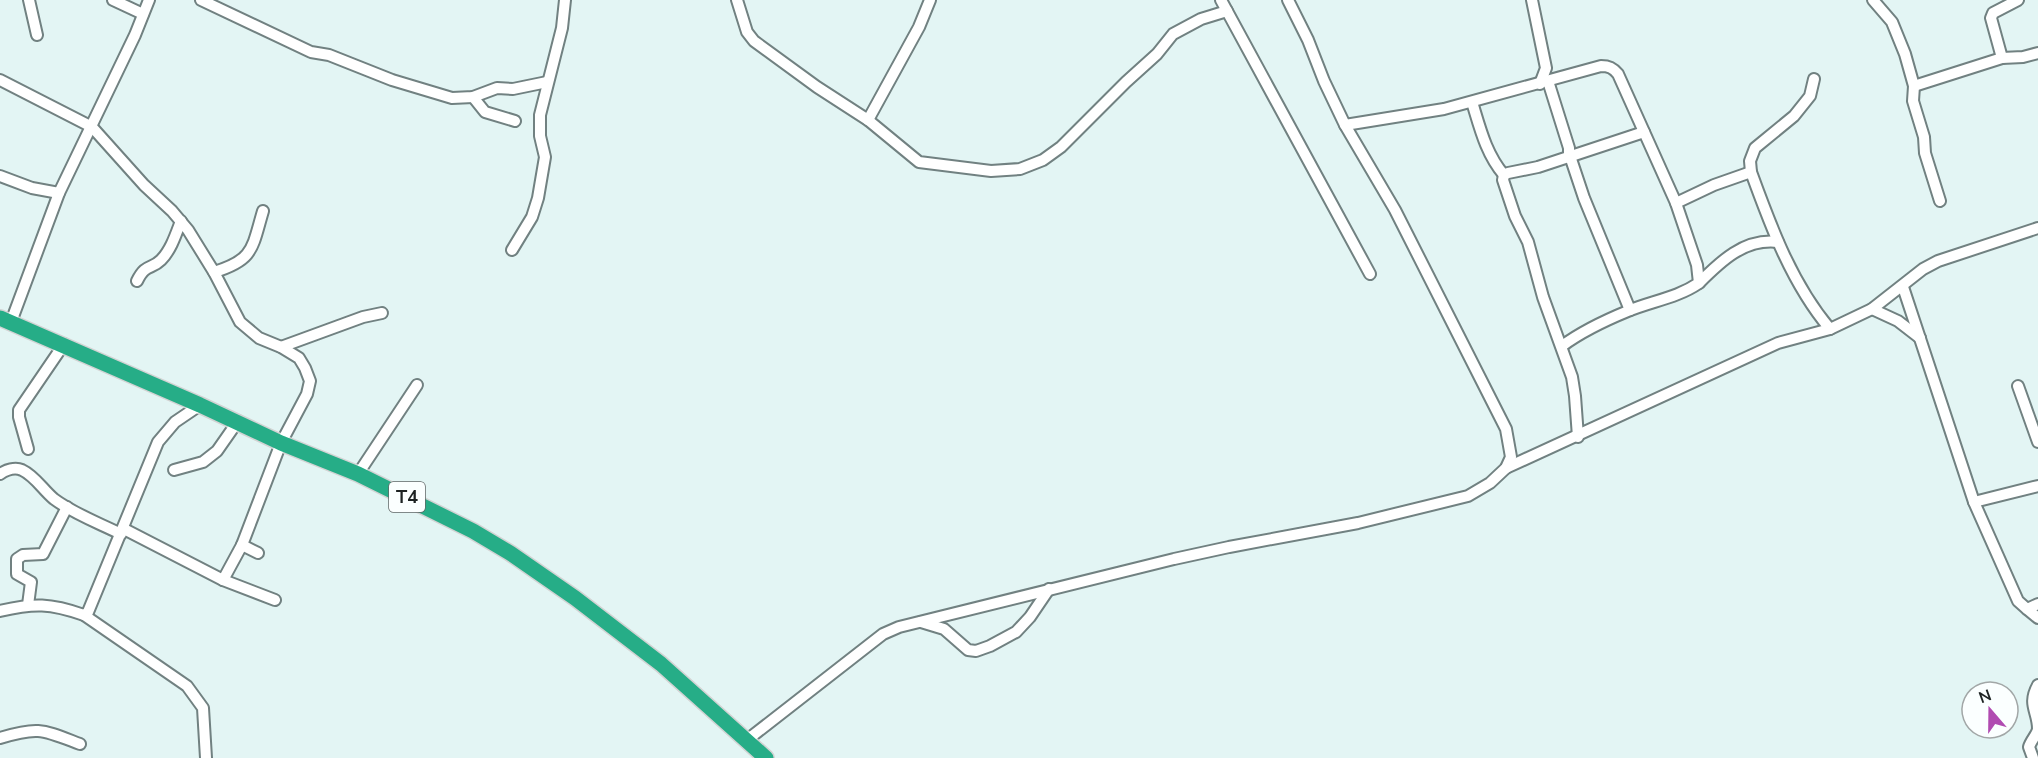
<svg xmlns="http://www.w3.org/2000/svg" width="2038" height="758" font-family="'Nunito Sans',sans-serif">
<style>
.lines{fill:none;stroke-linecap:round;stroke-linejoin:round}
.minor-casing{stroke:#718181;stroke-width:14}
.highway-casing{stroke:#d2d3d3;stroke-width:18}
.minor{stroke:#fff;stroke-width:10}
.highway{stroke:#26ad87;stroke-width:15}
.labels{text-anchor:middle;stroke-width:4.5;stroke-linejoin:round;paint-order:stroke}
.shield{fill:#fbffff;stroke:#606565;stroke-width:1.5}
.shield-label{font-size:18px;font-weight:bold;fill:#1d2323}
</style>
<rect width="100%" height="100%" fill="#e3f5f4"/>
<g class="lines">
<defs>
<g id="minor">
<path d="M29 0 37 35"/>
<path d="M113 0 143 14"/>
<path d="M201 0 311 52 329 55 392 80 452 98 473 97 497 88 513 89 547 82"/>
<path d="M737 0 747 32 754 41 817 87 868 120 919 162 991 171 1020 169 1043 160 1061 147 1126 82 1157 54 1173 34 1201 19 1227 11"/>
<path d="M1221 0 1370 274"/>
<path d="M1532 0 1546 68 1540 84"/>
<path d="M1873 0 1892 22 1905 54 1914 86 1913 101 1924 137 1925 153 1940 201"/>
<path d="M2002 58 1991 18 1993 13 2018 0"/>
<path d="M1814 79 1810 96 1794 116 1755 148 1750 161 1751 172C1771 227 1792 284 1830 329"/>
<path d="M0 80 92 127 144 185 172 211 188 230 214 272 240 322 259 338 281 347 299 358 305 368 310 381 307 394 281 443 242 545 223 580"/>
<path d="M1548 81 1569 148V156"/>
<path d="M1914 86 2002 58 2023 57 2038 53"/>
<path d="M473 97 485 112 515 121"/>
<path d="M1472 102C1480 128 1486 154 1504 175"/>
<path d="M868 120 919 27 930 0"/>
<path d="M1345 125 1444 109 1601 66C1609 66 1613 68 1618 74L1676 203 1697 265 1699 283C1677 298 1652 301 1628 311 1606 320 1581 332 1562 346"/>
<path d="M1570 156 1584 198 1630 310"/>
<path d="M0 176 32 188 59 193"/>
<path d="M1676 203 1714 185 1751 172"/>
<path d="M512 250 532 217 538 198 545 157 540 136V115L562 28 565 0"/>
<path d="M214 272C254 260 252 248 263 211"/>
<path d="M137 281C146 263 151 270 161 260 171 250 176 234 181 221"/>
<path d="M1699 283C1720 262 1744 238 1778 242"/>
<path d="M1903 287 1974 502 2018 601 2027 609 2038 604"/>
<path d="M1872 309 1898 321 1920 338"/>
<path d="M11 322 59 193 135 35 149 0"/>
<path d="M281 347 363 317 382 313"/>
<path d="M2018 386 2038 442"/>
<path d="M1578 437 1575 396 1572 377 1543 297 1528 242 1515 216 1503 180 1504 175 1508 173 1538 167 1644 132"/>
<path d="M28 449 19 417V410L64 344"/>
<path d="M1506 468 1778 343 1830 329 1872 309 1923 269 1938 261 2038 228"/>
<path d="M174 470 203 462 217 451 238 421"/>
<path d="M0 474C6 470 15 467 22 470 35 476 43 490 54 499 74 514 99 523 121 534"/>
<path d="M358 474 417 385"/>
<path d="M1974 502 2038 486"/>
<path d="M124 529 223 580 275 600"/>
<path d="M242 545 258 553"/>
<path d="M28 605 31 582 17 574V559L23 555 43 554 67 507"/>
<path d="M2027 609 2038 618"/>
<path d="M0 611C34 603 50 603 84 615L88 612 158 442 175 422 200 405"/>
<path d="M84 615 187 686 203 708 206 758"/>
<path d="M921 622 944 629 968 650 976 651 990 646 1016 632 1030 617 1049 589"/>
<path d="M0 738C39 726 43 730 80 744"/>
<path d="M747 740 883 634 899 627 1174 559 1229 547 1358 523 1468 496 1490 483 1506 468 1511 457 1506 429 1395 210 1345 125 1324 81 1308 40 1288 0"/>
<path d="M2033 758 2029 747C2031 740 2037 735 2038 729 2038 711 2027 705 2038 685"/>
</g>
<path id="highway" d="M0 318 200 405 281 443 358 474 473 531 510 553 575 598 661 664 766 758"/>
</defs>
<use href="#minor" class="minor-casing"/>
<use href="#highway" class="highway-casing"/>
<use href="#minor" class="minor"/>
<use href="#highway" class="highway"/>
</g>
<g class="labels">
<rect class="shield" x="389" y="482" width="36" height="30" rx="4.5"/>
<g class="shield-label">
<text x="407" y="503">T4</text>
</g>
</g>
<g transform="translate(1990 710) rotate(340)"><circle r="28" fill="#fbffff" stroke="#a2a7a7" stroke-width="1.5"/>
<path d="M0-4.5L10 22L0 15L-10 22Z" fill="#b04bb1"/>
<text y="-9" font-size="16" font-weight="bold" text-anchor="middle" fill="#1d2323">N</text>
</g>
</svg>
